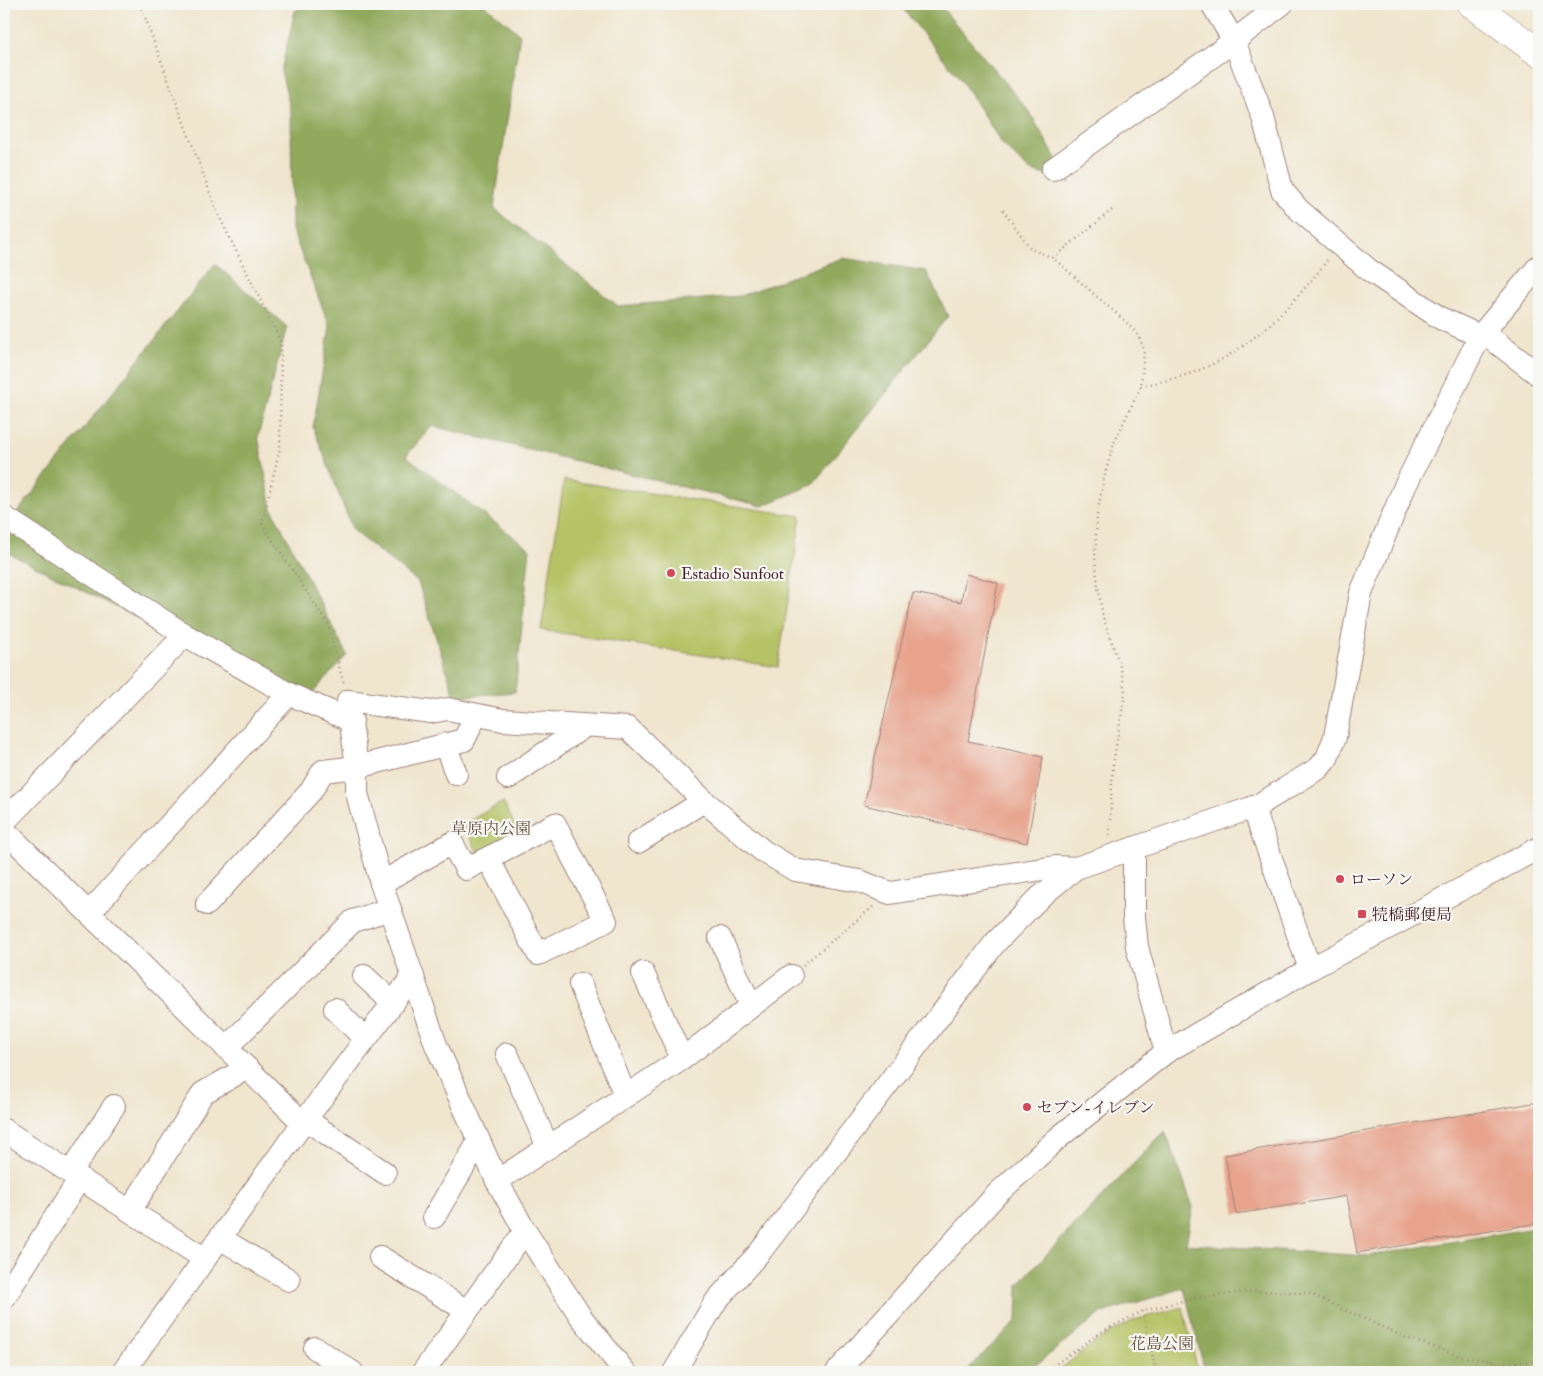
<svg xmlns="http://www.w3.org/2000/svg" width="1543" height="1376" font-family="'IM FELL Double Pica','Noto Serif JP',serif">
<style>
.green{fill:#b5c366;stroke:#807148}
.forest{fill:#90a95b;stroke:#6d6443}
.building{fill:#e7a38c}
.lines{fill:none;stroke-linecap:round;stroke-linejoin:round}
.minor-casing{stroke:#9d827c;stroke-width:24}
.major-casing{stroke:#9d827c;stroke-width:29}
.path{stroke:#9d827c;stroke-width:2.5;stroke-dasharray:1 4;stroke-linecap:butt}
.minor{stroke:#fff;stroke-width:22}
.major{stroke:#fff;stroke-width:28}
.poi-dot{fill:#d1495b;stroke:#f6f6f2;stroke-width:2}
.labels{text-anchor:middle;stroke-width:4.5;stroke-linejoin:round;paint-order:stroke}
.poi-label{font-size:16px;fill:#4a1f2b;stroke:#f6f6f2;text-anchor:start}
.park-label{font-size:16px;fill:#6a503d;stroke:#f6f6f2}
</style>
<rect width="100%" height="100%" fill="#f6f6f2"/>
<filter id="ink" filterUnits="userSpaceOnUse"><feTurbulence type="fractalNoise" baseFrequency=".02" numOctaves="2"/><feDisplacementMap in="SourceGraphic" scale="10" xChannelSelector="R" yChannelSelector="G"/><feConvolveMatrix kernelMatrix="1 2 1 2 8 2 1 2 1" color-interpolation-filters="sRGB"/></filter>
<filter id="wash" filterUnits="userSpaceOnUse"><feTurbulence type="fractalNoise" baseFrequency=".0096" numOctaves="4" result="noise"/><feDisplacementMap in="SourceGraphic" scale="20" xChannelSelector="R" yChannelSelector="G"/><feGaussianBlur stdDeviation="1.12" result="paint"/><feColorMatrix in="noise" values="0 0 0 0 0 0 0 0 0 0 0 0 0 0 0 0 0 1.4 0 .05"/><feComposite in="paint" operator="in"/></filter>
<g filter="url(#wash)">
<rect width="100%" height="100%" fill="#f0e5cd"/>
<g class="green">
<path d="M564 480 801 516 778 667 541 630Z"/>
<path d="M503 802 519 833 479 855 463 824Z"/>
<path d="M1183 1307 1198 1372H1056L1101 1338 1134 1320Z"/>
</g>
<g class="forest">
<path d="M309 4H484L520 34 494 208 618 306 740 296 842 258 926 271 948 316 812 485 762 506 432 426 406 456 530 549 515 692 455 697 418 582 353 531 313 427 330 327 292 230 291 112 281 71 295 11Z"/>
<path d="M899 4H939L1029 111 1070 183 1029 170 1002 144 961 80Z"/>
<path d="M215 264 287 327 258 436 272 509 347 655 301 706 220 659 4 551V529Z"/>
<path d="M1165 1131 1193 1207 1186 1244 1368 1256 1539 1227V1372H1205L1184 1288 1102 1313 1027 1372H965L1017 1321 1018 1284Z"/>
</g>
<g id="blocks">
<g class="building">
<path d="M966 574 998 583 968 741 1043 757 1027 843 864 805 913 593 961 602Z"/>
<path d="M1539 1102V1223L1357 1253 1347 1196 1236 1214 1225 1155Z"/>
</g>
</g>
</g>
<g filter="url(#ink)">
<use href="#blocks" fill-opacity="0" stroke="#9d827c" stroke-width="1"/>
<g class="lines">
<defs>
<g id="minor">
<path d="M1212 4 1234 41 1263 117 1282 190 1298 209 1369 270 1440 318 1480 336"/>
<path d="M1053 169 1227 46 1282 4"/>
<path d="M1484 333 1539 375"/>
<path d="M4 517 185 635 289 694 352 721"/>
<path d="M445 744 456 774"/>
<path d="M508 778 585 726"/>
<path d="M1253 807 1310 969"/>
<path d="M4 822 185 635"/>
<path d="M4 830 303 1123"/>
<path d="M638 842 704 801"/>
<path d="M1134 848V917L1137 947 1166 1052"/>
<path d="M381 883 452 843 466 869 555 824 606 921 538 954 488 858"/>
<path d="M207 904 311 791 323 771 357 767 464 740 476 715"/>
<path d="M89 913 289 694"/>
<path d="M720 938 751 1006"/>
<path d="M643 973 682 1059"/>
<path d="M364 976 393 1003"/>
<path d="M580 984 625 1095"/>
<path d="M335 1009 365 1039"/>
<path d="M226 1048 353 921 390 909"/>
<path d="M507 1054 548 1147"/>
<path d="M305 1119 385 1173"/>
<path d="M4 1130 205 1259"/>
<path d="M71 1172 114 1106"/>
<path d="M497 1181 682 1059 791 976"/>
<path d="M130 1211 203 1093 247 1068"/>
<path d="M434 1217 479 1141"/>
<path d="M220 1238 289 1280"/>
<path d="M380 1257 467 1311"/>
<path d="M4 1298 80 1178"/>
<path d="M315 1348 352 1372"/>
<path d="M123 1372 303 1123 413 976"/>
<path d="M423 1372 525 1231"/>
<path d="M625 1372 581 1317 525 1231 497 1181 436 1045 381 883 357 793V767L348 701 431 712 448 709 503 720 628 728 704 801 763 851 795 870 859 881 890 893 1055 867 1076 868"/>
<path d="M674 1372 716 1301 760 1252 995 943 1040 897 1076 868 1257 806 1319 768 1327 758 1335 737 1361 593 1405 486 1480 336 1539 266"/>
<path d="M837 1372 996 1195 1058 1138 1166 1052 1310 969 1539 848"/>
</g>
<path id="major" d="M1472 4 1539 53"/>
</defs>
<use href="#minor" class="minor-casing"/>
<use href="#major" class="major-casing"/>
<g class="path">
<path d="M140 4 217 212 281 342 280 448 262 524 328 624 344 685"/>
<path d="M1003 210 1031 249 1053 258 1125 321 1139 336 1144 351 1141 386 1114 443 1105 474 1097 515 1095 557 1098 587 1103 617 1121 669 1125 693 1113 765 1109 838"/>
<path d="M1053 258 1112 210"/>
<path d="M1141 386C1160 382 1179 378 1197 371 1249 351 1295 304 1328 259"/>
<path d="M803 965 874 906"/>
<path d="M1143 1311 1156 1372"/>
<path d="M1044 1372 1103 1331 1143 1311 1190 1299 1256 1291 1308 1293 1404 1337 1460 1356 1502 1363 1539 1361"/>
</g>
<use href="#minor" class="minor"/>
<use href="#major" class="major"/>
</g>
</g>
<g class="poi-dot">
<circle cx="671" cy="573" r="5"/>
<circle cx="1340" cy="879" r="5"/>
<rect x="1357" y="909" width="10" height="10" rx="2.5"/>
<circle cx="1027" cy="1107" r="5"/>
</g>
<g class="labels">
<g class="poi-label">
<text x="681" y="579">Estadio Sunfoot</text>
<text x="1350" y="885">ローソン</text>
<text x="1372" y="920">㸿橋郵便局</text>
<text x="1037" y="1113">セブン-イレブン</text>
</g>
<g class="park-label">
<text x="491" y="834">草原内公園</text>
<text x="1162" y="1349">花島公園</text>
</g>
</g>
<rect width="1543" height="1376" fill="none" stroke="#f6f6f2" stroke-width="20"/>
</svg>
